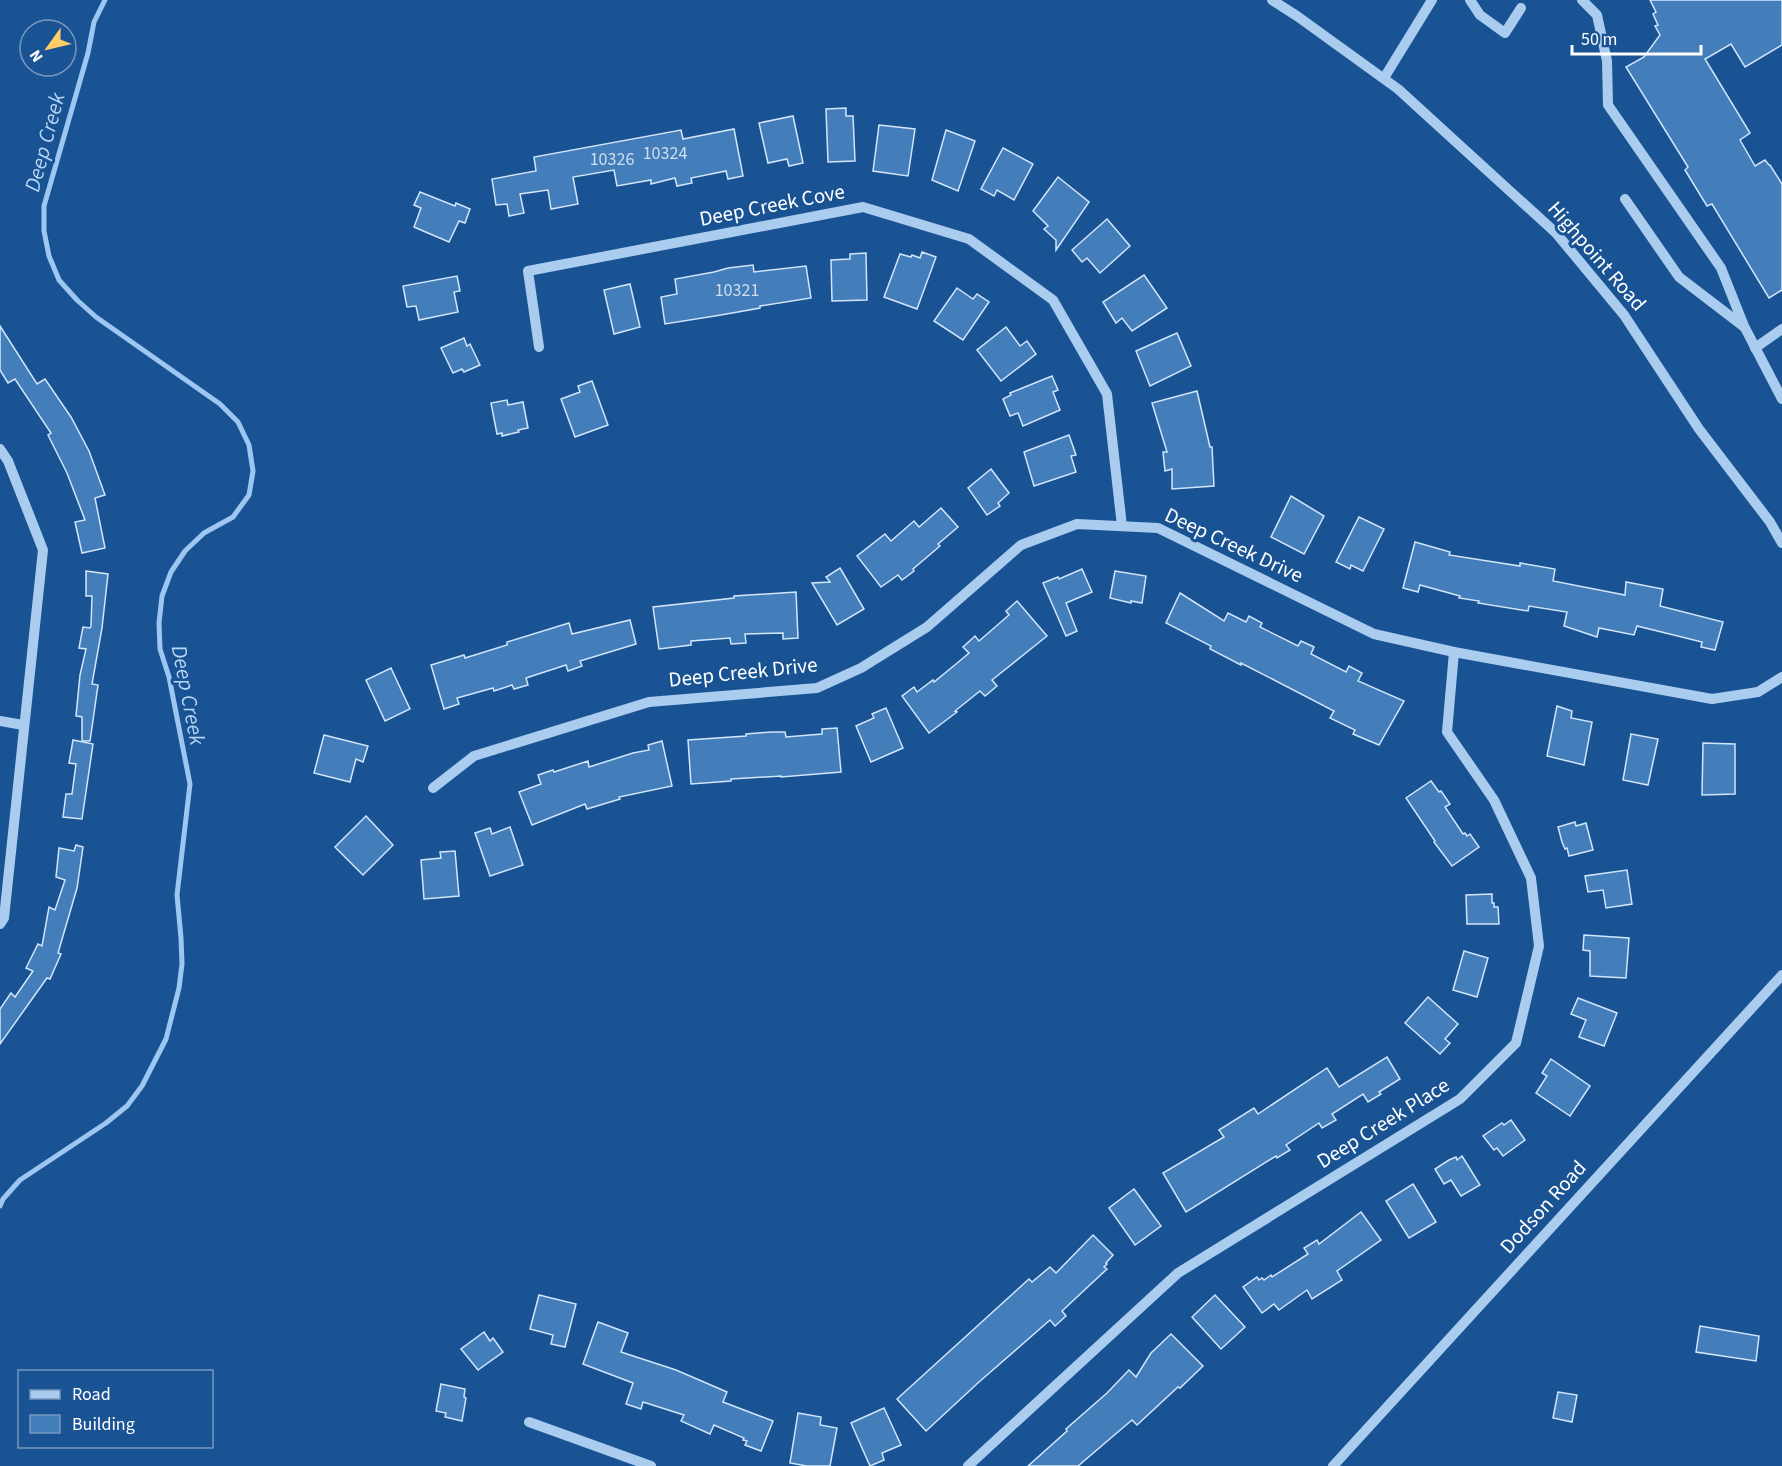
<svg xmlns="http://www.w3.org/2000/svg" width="1782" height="1466" font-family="'Source Sans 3',sans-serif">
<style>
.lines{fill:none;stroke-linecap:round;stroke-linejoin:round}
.stream{stroke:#9dc7f2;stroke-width:5}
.building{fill:#437dba;stroke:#d1e5fb;stroke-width:1.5}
.minor{stroke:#aaccef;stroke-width:10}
.labels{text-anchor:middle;stroke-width:6;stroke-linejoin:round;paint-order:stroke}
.number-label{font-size:18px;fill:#d0deee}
.street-label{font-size:21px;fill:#fff;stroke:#1a5393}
.water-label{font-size:22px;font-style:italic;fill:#b6d6f6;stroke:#1a5393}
</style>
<rect width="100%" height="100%" fill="#1a5393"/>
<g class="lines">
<path class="stream" d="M0 1206 3 1199 20 1180 106 1123 127 1106 142 1086 166 1039 179 988 182 964 181 938 177 895 190 784 169 677 160 649 159 623 162 596 171 572 185 551 204 533 233 517 249 495 253 471 249 445 238 422 220 404 96 317 77 300 59 280 49 256 44 231V206L88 53 94 22 105 0"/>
</g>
<g class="building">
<path d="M1650 0H1782V45L1745 67 1731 44 1705 59 1750 133 1740 140 1755 166 1765 160 1769 165H1770L1782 184V290L1769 298 1712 204 1707 206 1685 170 1688 167 1626 67 1644 57 1660 35 1655 26 1658 25 1653 14 1656 12Z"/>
<path d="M846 108V116H853L855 161 828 162 826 109Z"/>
<path d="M793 116 803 163 789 166 787 159 768 163 759 123Z"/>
<path d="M879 125 915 129 908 176 873 171Z"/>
<path d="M734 129 743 176 728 179 726 171 691 178 692 183 677 186 675 178 651 184V180L617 186 614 170 573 177 578 204 551 209 548 190 520 194 524 213 509 216 507 204 496 205 492 179 536 171 534 157 681 130 683 139Z"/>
<path d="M946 130 975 141 958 191 932 180Z"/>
<path d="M1003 148 1033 164 1014 200 997 190 994 196 981 189Z"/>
<path d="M1058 177 1089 202 1056 250V240L1044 229 1048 226 1033 211Z"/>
<path d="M420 192 455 206 456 203 470 209 465 223 459 221 449 242 414 227 421 208 414 205Z"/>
<path d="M1107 219 1130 246 1100 273 1087 258 1082 262 1072 250Z"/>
<path d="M922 252 936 257 917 309 884 297 900 254 911 257 912 255 920 258Z"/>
<path d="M866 253 867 300 832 301 831 260 850 259V254Z"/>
<path d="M753 265 754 272 806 266 811 298 760 306V308L721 315 665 324 661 297 677 294 675 279 714 272 728 268Z"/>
<path d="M1144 275 1167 308 1132 331 1122 318 1116 323 1103 302Z"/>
<path d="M457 276 460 291 454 292 458 312 419 320 416 306 407 307 403 286Z"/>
<path d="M630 284 640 327 614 334 604 290Z"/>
<path d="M957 288 973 299 977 294 989 302 963 340 934 321Z"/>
<path d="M0 326 37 384 45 379 71 417 89 451 105 495 95 498 105 548 82 553 75 522 85 520 67 473 48 435 51 433 15 379 8 383 0 370Z"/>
<path d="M1006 327 1020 346 1027 341 1036 354 1001 381 977 350Z"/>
<path d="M1177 333 1191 366 1150 386 1136 351Z"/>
<path d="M464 338 467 346 470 344 480 365 464 372 462 369 453 373 441 348Z"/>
<path d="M1052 376 1058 390 1053 392 1060 410 1023 426 1018 413 1010 416 1003 399 1011 395 1010 393Z"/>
<path d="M592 381 608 425 575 437 561 399 580 392 578 386Z"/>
<path d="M1197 391 1210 447H1212L1214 486 1172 489V469L1165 471 1163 452H1167L1152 403Z"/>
<path d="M507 400 508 405 523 402 528 428 518 430 519 432 502 436V433L497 434 491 403Z"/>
<path d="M1069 435 1076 455 1071 456 1076 472 1034 486 1024 452Z"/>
<path d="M991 469 1009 493 998 503 1000 506 987 515 968 488Z"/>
<path d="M1291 496 1324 516 1304 554 1271 537Z"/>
<path d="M941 508 958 527 938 544 940 546 913 569 914 571 902 580 898 575 881 587 857 556 885 534 891 541 914 521 919 527Z"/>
<path d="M1359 517 1384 529 1363 571 1351 565 1350 569 1336 562Z"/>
<path d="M1415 542 1450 552 1449 555 1520 566V563L1555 569 1553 581 1625 595 1626 582 1663 589 1660 606 1723 622 1715 650 1701 647 1702 642 1637 626 1634 635 1599 628 1597 637 1564 626 1567 612 1529 606 1528 611 1478 603 1479 601 1459 598 1460 596 1420 585 1418 592 1403 588Z"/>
<path d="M840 568 864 609 837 625 812 583 830 582 826 577Z"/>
<path d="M1082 569 1092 592 1066 603 1077 631 1066 636 1043 583 1058 577 1059 579Z"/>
<path d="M86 571 108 574 102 628 92 684 98 685 90 741H82V717L76 716 80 675 86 649 79 648 83 627 90 628 91 626 92 596H86Z"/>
<path d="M1115 571 1146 576 1142 603 1131 601V603L1110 598Z"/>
<path d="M796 592 798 638 783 639V633L745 634 746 643 731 644 730 638 691 641V645L659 649 653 607 734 598V596Z"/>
<path d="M1180 593 1224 621 1228 613 1246 622 1249 616 1262 623 1260 627 1298 646 1301 641 1314 647 1311 654 1346 672 1349 666 1362 673 1358 681 1404 701 1379 745 1353 734 1355 730 1330 718 1334 711 1241 663V665L1210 649 1211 646 1166 623Z"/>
<path d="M1017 601 1047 636 992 680 997 686 985 696 980 691 955 711 957 712 929 733 902 696 914 687 917 692 933 680 934 682 956 664 969 653 963 647 975 636 979 641 1009 615 1006 611Z"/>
<path d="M630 620 636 644 580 661 582 666 568 671 566 665 526 678 528 685 514 689 512 685 494 691 493 688 457 698 459 704 444 709 431 665 464 655 465 658 507 645V642L569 623 572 634Z"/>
<path d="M391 668 410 709 385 721 366 680Z"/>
<path d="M1557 706 1572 711 1571 718 1592 722 1584 765 1547 756Z"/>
<path d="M886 708 903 748 871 762 856 726 874 718 872 714Z"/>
<path d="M837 728 841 772 781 777V776L731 779V781L691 784 688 740 746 736V734L771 732H785L786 737 822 734V729Z"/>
<path d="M1631 734 1658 739 1648 785 1623 780Z"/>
<path d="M324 735 368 746 363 762 356 759 350 782 314 773Z"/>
<path d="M73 740 93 744 82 819 63 817 66 794H72L76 764 69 763Z"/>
<path d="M662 741 672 786 619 797 620 799 587 809 585 804 532 825 519 792 541 784 538 775 553 770 554 772 588 761 589 767 633 753 649 750 648 745Z"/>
<path d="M1703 743 1735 744V794L1702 795Z"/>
<path d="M1431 781 1439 792 1441 791 1450 804 1445 807 1463 834 1465 833 1467 836 1470 834 1479 847 1452 866 1434 842 1435 841 1406 798Z"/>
<path d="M366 816 393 845 363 875 335 847Z"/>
<path d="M1575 822 1576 826 1586 823 1593 850 1569 856 1567 848 1565 849 1562 842 1558 827Z"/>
<path d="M510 827 523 865 490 876 475 833 490 828 492 834Z"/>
<path d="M76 845 83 847 77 888 58 953 61 954 50 979 47 978 0 1044V1009L11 993 15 997 33 971 26 968 38 944 42 946 49 907 55 910 65 880 56 877 59 848 74 851Z"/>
<path d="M455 851 459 896 424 899 421 860 441 858 440 852Z"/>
<path d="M1627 870 1632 904 1606 908 1603 890 1588 892 1585 876Z"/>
<path d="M1492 894V903H1494V907H1498L1499 924H1467L1466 895Z"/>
<path d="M1584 935 1629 938 1626 978 1590 976V951L1583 950Z"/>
<path d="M1464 951 1488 958 1477 997 1453 990Z"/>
<path d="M1428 997 1458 1024 1445 1039 1450 1043 1440 1054 1405 1023Z"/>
<path d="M1578 998 1617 1013 1604 1046 1579 1037 1586 1020 1571 1014Z"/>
<path d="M1387 1057 1400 1079 1379 1092 1381 1094 1368 1102 1363 1094 1332 1114 1336 1120 1322 1128 1319 1123 1286 1145 1290 1150 1277 1158 1276 1156 1186 1212 1163 1173 1224 1137 1219 1130 1254 1108 1258 1114 1327 1068 1339 1087Z"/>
<path d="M1551 1059 1590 1086 1570 1116 1536 1093 1547 1076 1542 1073Z"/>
<path d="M1511 1120 1525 1140 1503 1156 1497 1148 1494 1150 1483 1136 1496 1127 1502 1123 1504 1125Z"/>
<path d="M1462 1156 1480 1185 1461 1196 1451 1180 1444 1184 1435 1169 1449 1160 1456 1157 1457 1160Z"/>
<path d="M1413 1184 1436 1222 1409 1238 1386 1201Z"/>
<path d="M1134 1189 1161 1226 1135 1245 1109 1208Z"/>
<path d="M1361 1212 1381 1240 1337 1271 1342 1280 1312 1299 1307 1290 1279 1310 1274 1304 1262 1313 1243 1287 1257 1277 1259 1280 1262 1278 1264 1280 1271 1275 1272 1277 1308 1254 1304 1248 1317 1240 1319 1244Z"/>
<path d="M1093 1235 1113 1255 1106 1263 1107 1264 1104 1267 1107 1269 1062 1311 1066 1316 1055 1326 1050 1320 979 1382 926 1431 897 1399 1029 1279 1032 1282 1050 1267 1056 1273Z"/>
<path d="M539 1295 576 1304 565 1347 551 1344 553 1335 530 1329Z"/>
<path d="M1215 1295 1245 1327 1221 1349 1192 1317Z"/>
<path d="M598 1322 628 1333 621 1352 676 1370 727 1392 723 1402 773 1421 761 1451 745 1445 747 1441 743 1440 744 1438 714 1425 710 1434 681 1421 684 1415 643 1402 641 1409 626 1404 633 1383 583 1364Z"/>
<path d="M1700 1326 1759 1336 1756 1361 1696 1352Z"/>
<path d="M484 1332 490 1341 493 1338 503 1352 478 1370 461 1349Z"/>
<path d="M1171 1334 1203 1366 1180 1388 1178 1387 1137 1425 1132 1420 1078 1466H1028L1067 1431 1066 1429 1107 1393 1129 1370 1136 1377 1151 1353Z"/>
<path d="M441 1384 465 1389 464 1397 466 1398 462 1421 445 1417 446 1413 436 1411Z"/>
<path d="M1558 1392 1577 1395 1572 1422 1553 1418Z"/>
<path d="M884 1408 901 1445 882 1453 884 1460 870 1466 851 1423Z"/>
<path d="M798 1413 821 1417 820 1425 837 1428 830 1466H807L790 1463Z"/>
</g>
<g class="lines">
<g class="minor">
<path d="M1272 0 1297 16 1398 89 1556 233 1624 315 1699 429 1770 522 1782 543"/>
<path d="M1470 0 1480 15 1505 33 1521 8"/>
<path d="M1582 0 1597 15 1607 61 1608 105 1721 268 1744 326 1782 399"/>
<path d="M1384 78 1432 0"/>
<path d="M1625 199 1679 277 1743 326"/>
<path d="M539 347 528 271 863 207 969 239 1053 300 1107 394 1122 526"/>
<path d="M1755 348 1782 329"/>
<path d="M0 449 8 461 43 550 4 918 0 924"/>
<path d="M0 721 23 725"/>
<path d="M433 788 474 756 649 702 817 688 861 668 927 627 1021 545 1077 524 1158 528 1374 634 1454 652 1712 699 1758 692 1782 677"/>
<path d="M529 1422 651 1466"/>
<path d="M968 1466 1178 1273 1460 1099 1516 1043 1539 946 1531 878 1494 800 1447 732 1454 652"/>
<path d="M1333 1466 1782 975"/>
</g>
</g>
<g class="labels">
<g class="number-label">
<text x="665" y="159">10324</text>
<text x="612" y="165">10326</text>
<text x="737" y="296">10321</text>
</g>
<g class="street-label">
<text transform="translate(772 205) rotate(-11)" y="7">Deep Creek Cove</text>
<text transform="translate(1597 256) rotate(49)" y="7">Highpoint Road</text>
<text transform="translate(1234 545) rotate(25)" y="7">Deep Creek Drive</text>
<text transform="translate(743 672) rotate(-6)" y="7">Deep Creek Drive</text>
<text transform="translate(1383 1123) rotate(-32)" y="7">Deep Creek Place</text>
<text transform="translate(1543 1207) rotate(-48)" y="7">Dodson Road</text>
</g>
<g class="water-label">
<text transform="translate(44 142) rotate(-75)" y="8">Deep Creek</text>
<text transform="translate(189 695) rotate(79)" y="8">Deep Creek</text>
</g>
</g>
<rect x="18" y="1370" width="195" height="78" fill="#1a5393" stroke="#7698be" stroke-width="1.5"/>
<rect x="30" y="1390" width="30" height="9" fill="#aaccef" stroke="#7698be" stroke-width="1.5"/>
<text x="72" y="1400" font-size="18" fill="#ffffff">Road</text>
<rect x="30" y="1415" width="30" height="18" fill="#437dba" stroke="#7698be" stroke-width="1.5"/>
<text x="72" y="1430" font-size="18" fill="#ffffff">Building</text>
<g transform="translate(48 48) rotate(236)"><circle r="28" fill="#1a5393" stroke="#7698be" stroke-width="1.5"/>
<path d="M0-4.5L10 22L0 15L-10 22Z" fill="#ffce69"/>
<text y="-9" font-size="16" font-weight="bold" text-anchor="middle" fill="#ffffff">N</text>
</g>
<path d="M1572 45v9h129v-9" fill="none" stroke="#ffffff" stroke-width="3"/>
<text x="1581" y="45" font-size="18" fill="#ffffff" stroke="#1a5393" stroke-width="4.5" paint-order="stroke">50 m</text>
</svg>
